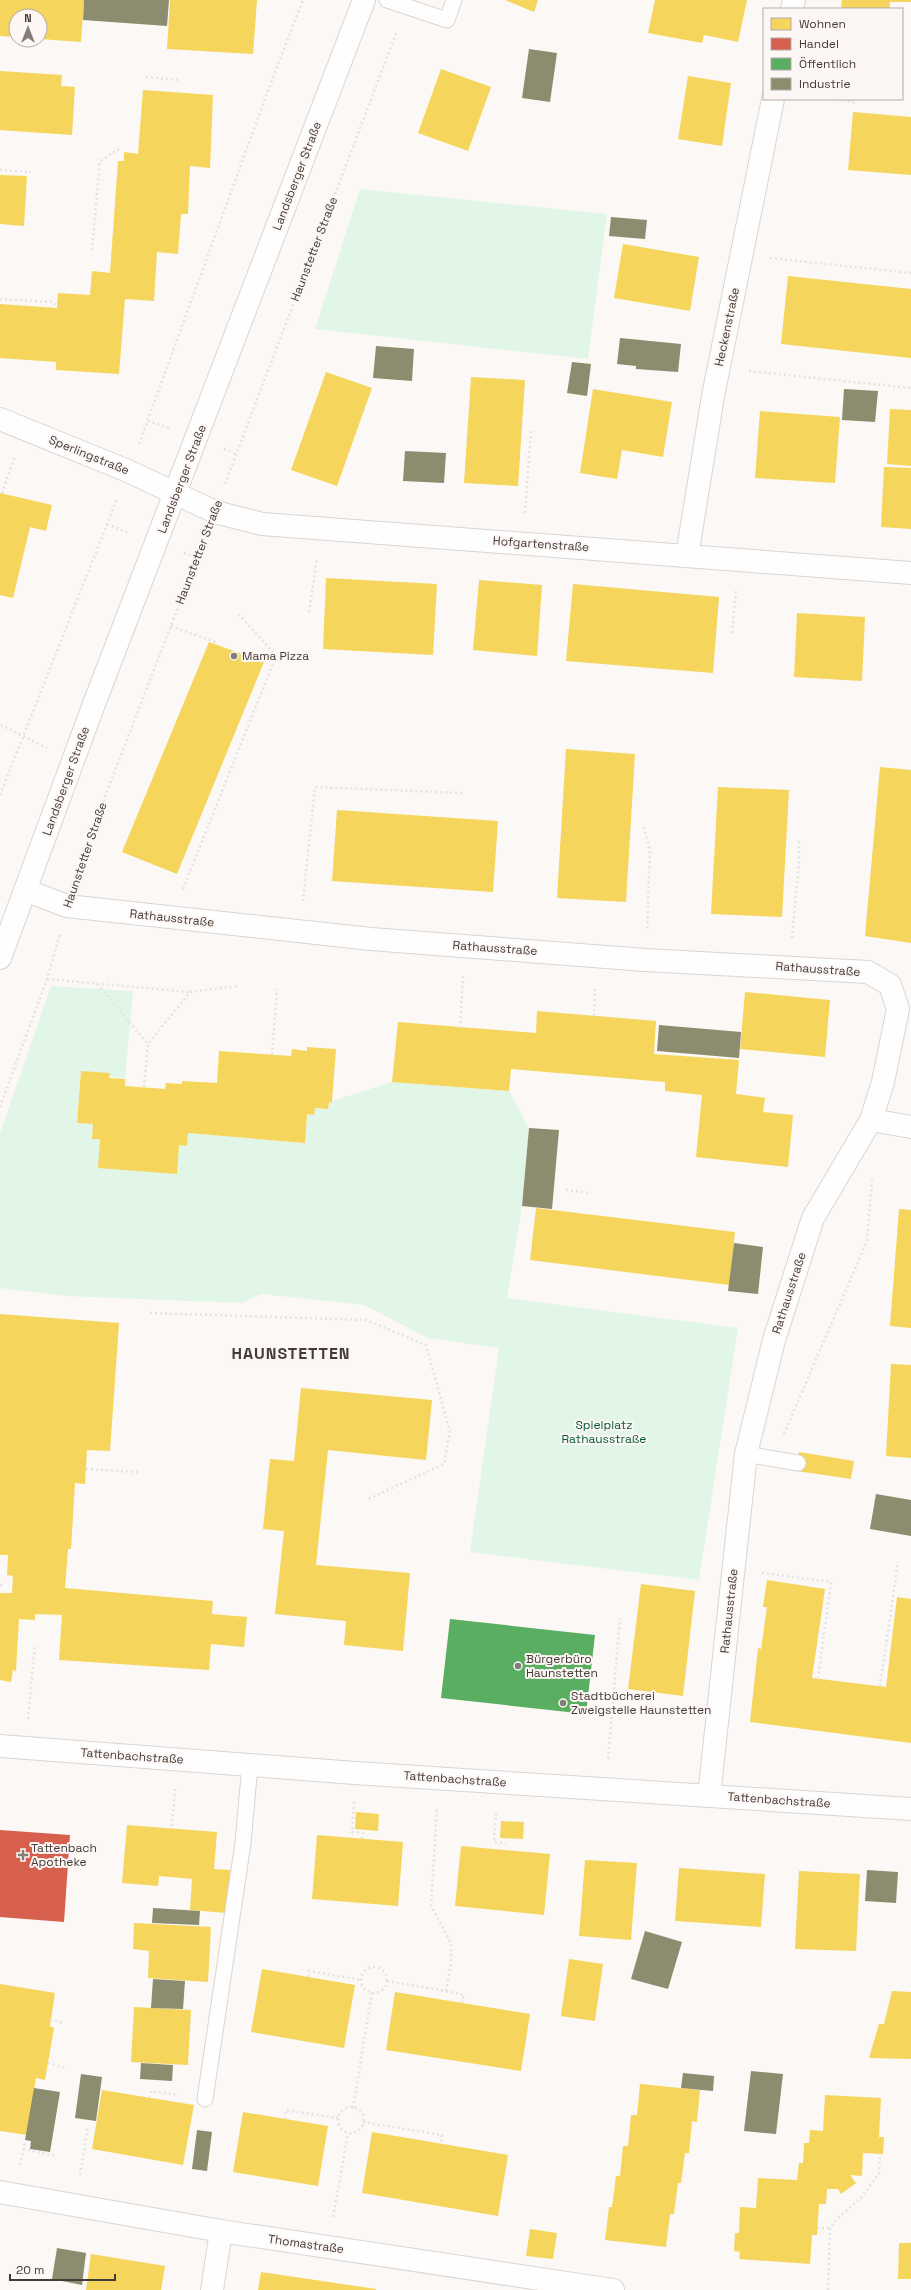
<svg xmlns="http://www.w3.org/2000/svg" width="911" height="2290" font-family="'Space Grotesk',sans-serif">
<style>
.green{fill:#e2f6e7}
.homes{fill:#f6d55c}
.shops{fill:#d6604d}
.public{fill:#5aae61}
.industry{fill:#8c8c6e}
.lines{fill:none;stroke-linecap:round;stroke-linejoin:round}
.service-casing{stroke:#dbd5d2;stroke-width:17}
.minor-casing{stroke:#dbd5d2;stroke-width:24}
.tertiary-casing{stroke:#dbd5d2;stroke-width:24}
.secondary-casing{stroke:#dbd5d2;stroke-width:24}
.path{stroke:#e4e3e2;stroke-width:2.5;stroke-dasharray:2 3;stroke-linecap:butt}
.service{stroke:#fefefe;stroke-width:15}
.minor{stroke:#fefefe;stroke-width:22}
.tertiary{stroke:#fefefe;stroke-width:22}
.secondary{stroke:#fefefe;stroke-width:22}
.poi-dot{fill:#847c79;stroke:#fcf7f5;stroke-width:1.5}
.labels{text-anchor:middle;stroke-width:4;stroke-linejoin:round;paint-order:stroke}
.street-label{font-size:12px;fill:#443a36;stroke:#fcf7f5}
.poi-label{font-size:12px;fill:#443a36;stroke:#fcf7f5;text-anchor:start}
.park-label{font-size:12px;fill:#015b33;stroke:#fcf7f5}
.district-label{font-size:16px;font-weight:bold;letter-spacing:1px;fill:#443a36;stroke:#fcf7f5}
</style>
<rect width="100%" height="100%" fill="#fbf8f6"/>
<g class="green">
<path d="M360 189 607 214 588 359 315 329Z"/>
<path d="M51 986 133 991 125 1079 81 1071 77 1123 93 1124 92 1138 100 1139 177 1174 179 1145H187L188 1133 305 1143 307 1114H314L315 1108 328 1109 329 1102 392 1082 509 1091 529 1128 522 1206 507 1298 738 1328 699 1580 470 1552 499 1348 428 1338 364 1305 261 1294 242 1303 65 1296 0 1288V1133Z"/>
</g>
<g class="homes">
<path d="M0 0H84L81 42 40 39V16H16V37L0 36Z"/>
<path d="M170 0H257L253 54 167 49Z"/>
<path d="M505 0H538L534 12Z"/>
<path d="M655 0H747L738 42 704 35 702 43 648 33Z"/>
<path d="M842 0H911V2H890V9H841Z"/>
<path d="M441 69 491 87 468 151 418 133Z"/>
<path d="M0 71 62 75 61 86 75 87 72 135 0 130Z"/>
<path d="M688 76 731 83 722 146 678 139Z"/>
<path d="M143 90 213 95 210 168 190 166 188 214H181L178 254 157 252 154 301 125 299 119 374 56 370V362L0 358V304L57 308 58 293 90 295 92 271 110 273 118 161H124V152L138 154Z"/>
<path d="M853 112 911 117V175L848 170Z"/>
<path d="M0 175 27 176 24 226 0 224Z"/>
<path d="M623 244 699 257 690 311 614 298Z"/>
<path d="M788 276 911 289V358L781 344Z"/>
<path d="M326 372 372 388 337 486 291 470Z"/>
<path d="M471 377 525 380 518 486 464 483Z"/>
<path d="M593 389 672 402 663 457 622 450 617 479 580 473Z"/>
<path d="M890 409 911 410V466L887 464Z"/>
<path d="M760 411 840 417 835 483 755 478Z"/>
<path d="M884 467 911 468V529L881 527Z"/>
<path d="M0 493 52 505 46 531 30 527 13 598 0 595Z"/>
<path d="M326 578 437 584 433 655 323 649Z"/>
<path d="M479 580 542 585 537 656 473 650Z"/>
<path d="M573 584 719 597 713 673 566 661Z"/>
<path d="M797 613 865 617 862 681 794 677Z"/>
<path d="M209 642 264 662 177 874 122 852Z"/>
<path d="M566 749 635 754 626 902 557 898Z"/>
<path d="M880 767 911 770V943L865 936Z"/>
<path d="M718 787 789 790 782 917 711 914Z"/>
<path d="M337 810 498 821 493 892 332 881Z"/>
<path d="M745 992 830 1000 825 1057 740 1049Z"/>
<path d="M537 1011 656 1021 654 1054 739 1060 736 1094 765 1098 763 1112 793 1115 788 1167 696 1157 702 1095 665 1091V1082L511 1069 509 1091 392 1082 398 1022 536 1033Z"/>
<path d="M307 1047 336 1049 332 1102H329L328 1109 315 1108 314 1115 307 1114 305 1143 188 1133 187 1146 179 1145 177 1174 98 1168 100 1139H92L93 1124 77 1123 81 1071 110 1073 109 1078 125 1079V1086L165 1089 166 1083 182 1084V1081L217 1083 219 1051 291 1056 292 1049 307 1051Z"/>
<path d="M536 1208 735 1232 729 1285 530 1260Z"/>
<path d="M899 1209 911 1210V1328L890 1326Z"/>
<path d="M0 1314 119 1323 110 1451 87 1450 85 1484 75 1483 71 1549H68L65 1588 213 1601 212 1614 247 1617 244 1647 211 1644 209 1670 59 1660 62 1615 35 1614V1620L19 1619 16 1671 13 1670 11 1682 0 1680V1593H12L13 1576 7 1575 8 1555H0Z"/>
<path d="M891 1364 911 1365V1458L886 1456Z"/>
<path d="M301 1388 432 1400 426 1460 328 1450 316 1565 410 1573 403 1651 344 1645 346 1621 275 1614 284 1531 263 1529 270 1459 294 1461Z"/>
<path d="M799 1452 854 1461 851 1479 797 1471Z"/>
<path d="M767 1580 825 1589 812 1678 886 1687 897 1597 911 1599V1743L750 1722 758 1648 761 1649 767 1607H763Z"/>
<path d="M641 1584 695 1591 683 1696 628 1689Z"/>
<path d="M356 1812 379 1814 378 1831 355 1829Z"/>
<path d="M501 1821 524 1822 523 1839 500 1838Z"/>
<path d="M127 1825 217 1832 214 1869 230 1870 227 1913 190 1910 192 1879 159 1876 158 1886 122 1883Z"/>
<path d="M317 1835 403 1842 398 1906 312 1899Z"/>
<path d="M461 1846 550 1854 544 1915 455 1906Z"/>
<path d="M585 1860 637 1863 631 1940 579 1936Z"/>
<path d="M679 1868 765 1874 761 1927 675 1921Z"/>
<path d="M799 1871 860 1874 856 1951 795 1949Z"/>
<path d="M134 1923 211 1927 208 1982 148 1978 149 1951 133 1949Z"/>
<path d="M569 1959 603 1964 595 2021 561 2016Z"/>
<path d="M262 1969 355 1985 344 2048 251 2032Z"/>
<path d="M0 1984 55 1993 50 2026 54 2028 45 2080 36 2078 27 2135 0 2131Z"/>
<path d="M892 1991 911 1992V2059L869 2058 879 2024H884Z"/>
<path d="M395 1992 530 2014 521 2071 386 2050Z"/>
<path d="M134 2007 191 2010 188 2065 131 2062Z"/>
<path d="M640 2084 700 2090 697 2122 692 2121 689 2153H685L681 2183H678L674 2214H670L666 2247 605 2240 609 2207H612L616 2176H620L623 2146H628L631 2115H637Z"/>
<path d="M102 2090 194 2105 183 2165 92 2149Z"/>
<path d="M825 2095 881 2098 879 2137H884L883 2154 863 2153 862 2176 850 2175 856 2183 841 2194 838 2189H827L826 2204H819L817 2235H812L810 2264 739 2259 740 2252 734 2251 735 2233H739L740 2207 756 2208 758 2178 797 2180 799 2163H803L804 2143H809L810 2130 823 2131Z"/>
<path d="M243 2112 328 2126 318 2186 233 2172Z"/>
<path d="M372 2132 508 2155 498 2216 362 2193Z"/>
<path d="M530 2229 557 2233 553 2259 526 2256Z"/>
<path d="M899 2243H911V2279H898Z"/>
<path d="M91 2254 165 2266 161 2290H86Z"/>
<path d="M261 2272 376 2289V2290H258Z"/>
</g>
<path class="shops" d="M0 1830 70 1835 64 1922 0 1917Z"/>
<path class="public" d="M450 1619 595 1635 586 1714 441 1698Z"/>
<g class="industry">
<path d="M84 0H169L167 26 83 20Z"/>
<path d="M529 49 557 53 550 102 522 98Z"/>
<path d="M611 217 647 220 645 239 609 236Z"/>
<path d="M620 338 681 344 678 372 636 369V366L617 364Z"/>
<path d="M376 346 414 349 412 381 373 378Z"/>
<path d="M572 362 591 364 587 396 567 393Z"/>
<path d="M844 389 878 391 875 422 842 420Z"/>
<path d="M405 451 446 453 444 483 403 481Z"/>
<path d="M659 1025 741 1032 739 1058 657 1051Z"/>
<path d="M529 1128 559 1130 552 1209 522 1206Z"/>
<path d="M734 1243 763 1247 758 1294 728 1291Z"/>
<path d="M876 1494 911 1500V1536L870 1529Z"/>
<path d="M867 1870 898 1872 896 1903 865 1901Z"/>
<path d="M153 1908 200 1911 199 1925 152 1923Z"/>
<path d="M645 1931 682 1942 668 1989 631 1979Z"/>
<path d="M153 1979 185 1981 183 2009 151 2008Z"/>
<path d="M141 2063 173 2065 172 2081 140 2079Z"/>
<path d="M751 2071 783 2074 776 2134 744 2131Z"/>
<path d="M683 2073 714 2076 713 2091 681 2088Z"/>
<path d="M81 2074 102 2077 96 2121 75 2118Z"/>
<path d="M34 2088 60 2092 50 2152 30 2149 31 2141 25 2140Z"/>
<path d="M197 2130 212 2132 207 2171 192 2169Z"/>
<path d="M57 2248 86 2253 82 2285 52 2279Z"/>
</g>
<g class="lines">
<defs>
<g id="service">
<path d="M387 0 447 20 454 0"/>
<path d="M746 1454 798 1463"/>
<path d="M205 2099 243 1843 250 1765"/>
</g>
<g id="minor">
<path d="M792 9 794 0"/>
<path d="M0 419 128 471 215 512 262 524 911 573"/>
<path d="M687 556 713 396 773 99"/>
<path d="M25 890 67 906 371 939 645 960 868 972 890 985 898 1009 883 1082 871 1120 813 1218 774 1340 746 1454 709 1796"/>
<path d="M871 1120 911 1127"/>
<path d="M0 2192 221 2231 613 2290"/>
<path d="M212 2290 221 2231"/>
</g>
<path id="tertiary" d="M0 1746 355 1773 911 1809"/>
<path id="secondary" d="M0 958 94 704 364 0"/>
</defs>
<use href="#service" class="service-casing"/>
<use href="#minor" class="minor-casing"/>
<use href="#tertiary" class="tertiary-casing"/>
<use href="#secondary" class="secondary-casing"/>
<g class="path">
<path d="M146 77 180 80"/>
<path d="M838 99 856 103"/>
<path d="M0 170 31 172"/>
<path d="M92 250 100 161 119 149"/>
<path d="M770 258 911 273"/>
<path d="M0 299 53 302 57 308"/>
<path d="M749 371 911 388"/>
<path d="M148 421 169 428"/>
<path d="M139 444 269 88 303 0"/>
<path d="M224 449 237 454"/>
<path d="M225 484 397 31"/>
<path d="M2 493 15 456"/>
<path d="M525 513 531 430"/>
<path d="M107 524 129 533"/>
<path d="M184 553 197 558"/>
<path d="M309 612 317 559"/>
<path d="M171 626 218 643"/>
<path d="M732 633 736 590"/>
<path d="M1 725 47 748"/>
<path d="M0 795 117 499"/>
<path d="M644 827 650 851 647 930"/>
<path d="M76 877 84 851 204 540"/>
<path d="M183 889 276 656 237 612"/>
<path d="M303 901 315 787 462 793"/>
<path d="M792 938 799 862V839"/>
<path d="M47 979 190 992"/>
<path d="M97 984 148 1044"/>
<path d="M594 1016 595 987"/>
<path d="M460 1028 463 976"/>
<path d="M272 1055 277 989"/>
<path d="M144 1087 148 1044 190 992 239 986"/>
<path d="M0 1107 47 979 60 934"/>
<path d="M566 1190 591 1193"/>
<path d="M150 1313 366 1320 426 1345 450 1432 444 1464 368 1499"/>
<path d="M784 1434 867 1241 872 1180"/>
<path d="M86 1469 138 1472"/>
<path d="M762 1573 831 1582 818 1678"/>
<path d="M0 1585 4 1586"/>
<path d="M818 1632 824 1634"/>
<path d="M886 1641 891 1642"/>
<path d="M880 1686 898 1562"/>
<path d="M28 1719 35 1644"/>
<path d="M608 1759 620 1618"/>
<path d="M354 1802 352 1832 363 1833 362 1839"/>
<path d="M496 1813 494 1842 506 1843"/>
<path d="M172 1826 175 1789"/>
<circle cx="374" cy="1980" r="13"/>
<path d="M308 1977 309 1971 361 1980"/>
<path d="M387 1981 446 1991 451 1962V1943L431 1906 437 1807"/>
<path d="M446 1991 464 1995 462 2003"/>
<path d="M50 2020 64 2023"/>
<path d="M48 2063 66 2068"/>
<path d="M149 2098 151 2091 179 2095"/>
<circle cx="351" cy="2120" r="13"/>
<path d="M353 2108 372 1992"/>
<path d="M285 2119 286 2110 338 2118"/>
<path d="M363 2122 442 2135 441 2143"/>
<path d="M23 2149 56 2156"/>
<path d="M20 2165 25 2142"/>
<path d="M80 2175 88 2126"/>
<path d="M333 2217 348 2133"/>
<path d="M817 2228H830"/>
<path d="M828 2290 830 2228 837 2219 862 2197 879 2173 880 2154"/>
</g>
<use href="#service" class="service"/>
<use href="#minor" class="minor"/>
<use href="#tertiary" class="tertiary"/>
<use href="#secondary" class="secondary"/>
</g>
<g class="poi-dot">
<circle cx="234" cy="656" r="4"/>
<circle cx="518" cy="1666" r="4"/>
<circle cx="563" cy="1703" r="4"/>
<path d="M21 1849h4v4h4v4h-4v4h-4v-4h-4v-4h4z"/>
</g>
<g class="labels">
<g class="street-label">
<text transform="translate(297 176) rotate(-69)" y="4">Landsberger Straße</text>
<text transform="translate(314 249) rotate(-69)" y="4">Haunstetter Straße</text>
<text transform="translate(727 327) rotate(-78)" y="4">Heckenstraße</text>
<text transform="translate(89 455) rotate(22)" y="4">Sperlingstraße</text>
<text transform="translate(182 479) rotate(-69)" y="4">Landsberger Straße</text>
<text transform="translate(541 544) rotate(4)" y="4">Hofgartenstraße</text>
<text transform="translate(199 552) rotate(-69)" y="4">Haunstetter Straße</text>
<text transform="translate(66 781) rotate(-70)" y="4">Landsberger Straße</text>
<text transform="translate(85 855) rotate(-71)" y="4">Haunstetter Straße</text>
<text transform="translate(172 918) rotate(6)" y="4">Rathausstraße</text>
<text transform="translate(495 948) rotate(4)" y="4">Rathausstraße</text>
<text transform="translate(818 969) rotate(4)" y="4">Rathausstraße</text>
<text transform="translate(789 1293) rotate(-72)" y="4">Rathausstraße</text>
<text transform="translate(729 1611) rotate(-84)" y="4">Rathausstraße</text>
<text transform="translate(132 1756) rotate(4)" y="4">Tattenbachstraße</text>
<text transform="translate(455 1779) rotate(4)" y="4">Tattenbachstraße</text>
<text transform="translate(779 1800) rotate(4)" y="4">Tattenbachstraße</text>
<text transform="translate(306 2244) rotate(8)" y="4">Thomastraße</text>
</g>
<g class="poi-label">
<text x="242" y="660">Mama Pizza</text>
<text x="526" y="1663">Bürgerbüro<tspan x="526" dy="14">Haunstetten</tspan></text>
<text x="571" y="1700">Stadtbücherei<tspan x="571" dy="14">Zweigstelle Haunstetten</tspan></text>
<text x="31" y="1852">Tattenbach<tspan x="31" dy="14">Apotheke</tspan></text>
</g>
<g class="park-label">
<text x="604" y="1429">Spielplatz<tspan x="604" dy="14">Rathausstraße</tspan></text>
</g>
<g class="district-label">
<text x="291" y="1359">HAUNSTETTEN</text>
</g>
</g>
<rect x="763" y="8" width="140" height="92" fill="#fcf7f5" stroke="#b2aba9"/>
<rect x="771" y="18" width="20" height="12" fill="#f6d55c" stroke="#b2aba9"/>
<text x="799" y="28" font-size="12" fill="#443a36">Wohnen</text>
<rect x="771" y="38" width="20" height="12" fill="#d6604d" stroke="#b2aba9"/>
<text x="799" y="48" font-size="12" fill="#443a36">Handel</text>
<rect x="771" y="58" width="20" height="12" fill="#5aae61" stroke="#b2aba9"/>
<text x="799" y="68" font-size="12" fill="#443a36">Öffentlich</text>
<rect x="771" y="78" width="20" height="12" fill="#8c8c6e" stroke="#b2aba9"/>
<text x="799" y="88" font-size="12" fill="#443a36">Industrie</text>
<g transform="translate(28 28)"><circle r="19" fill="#fcf7f5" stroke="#b2aba9"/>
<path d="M0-3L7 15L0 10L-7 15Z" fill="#847c79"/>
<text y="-6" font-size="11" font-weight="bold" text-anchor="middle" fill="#443a36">N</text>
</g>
<path d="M10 2274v6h105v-6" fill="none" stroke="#443a36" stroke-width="2"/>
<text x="16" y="2274" font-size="12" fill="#443a36" stroke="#fcf7f5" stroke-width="3" paint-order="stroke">20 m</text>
</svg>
